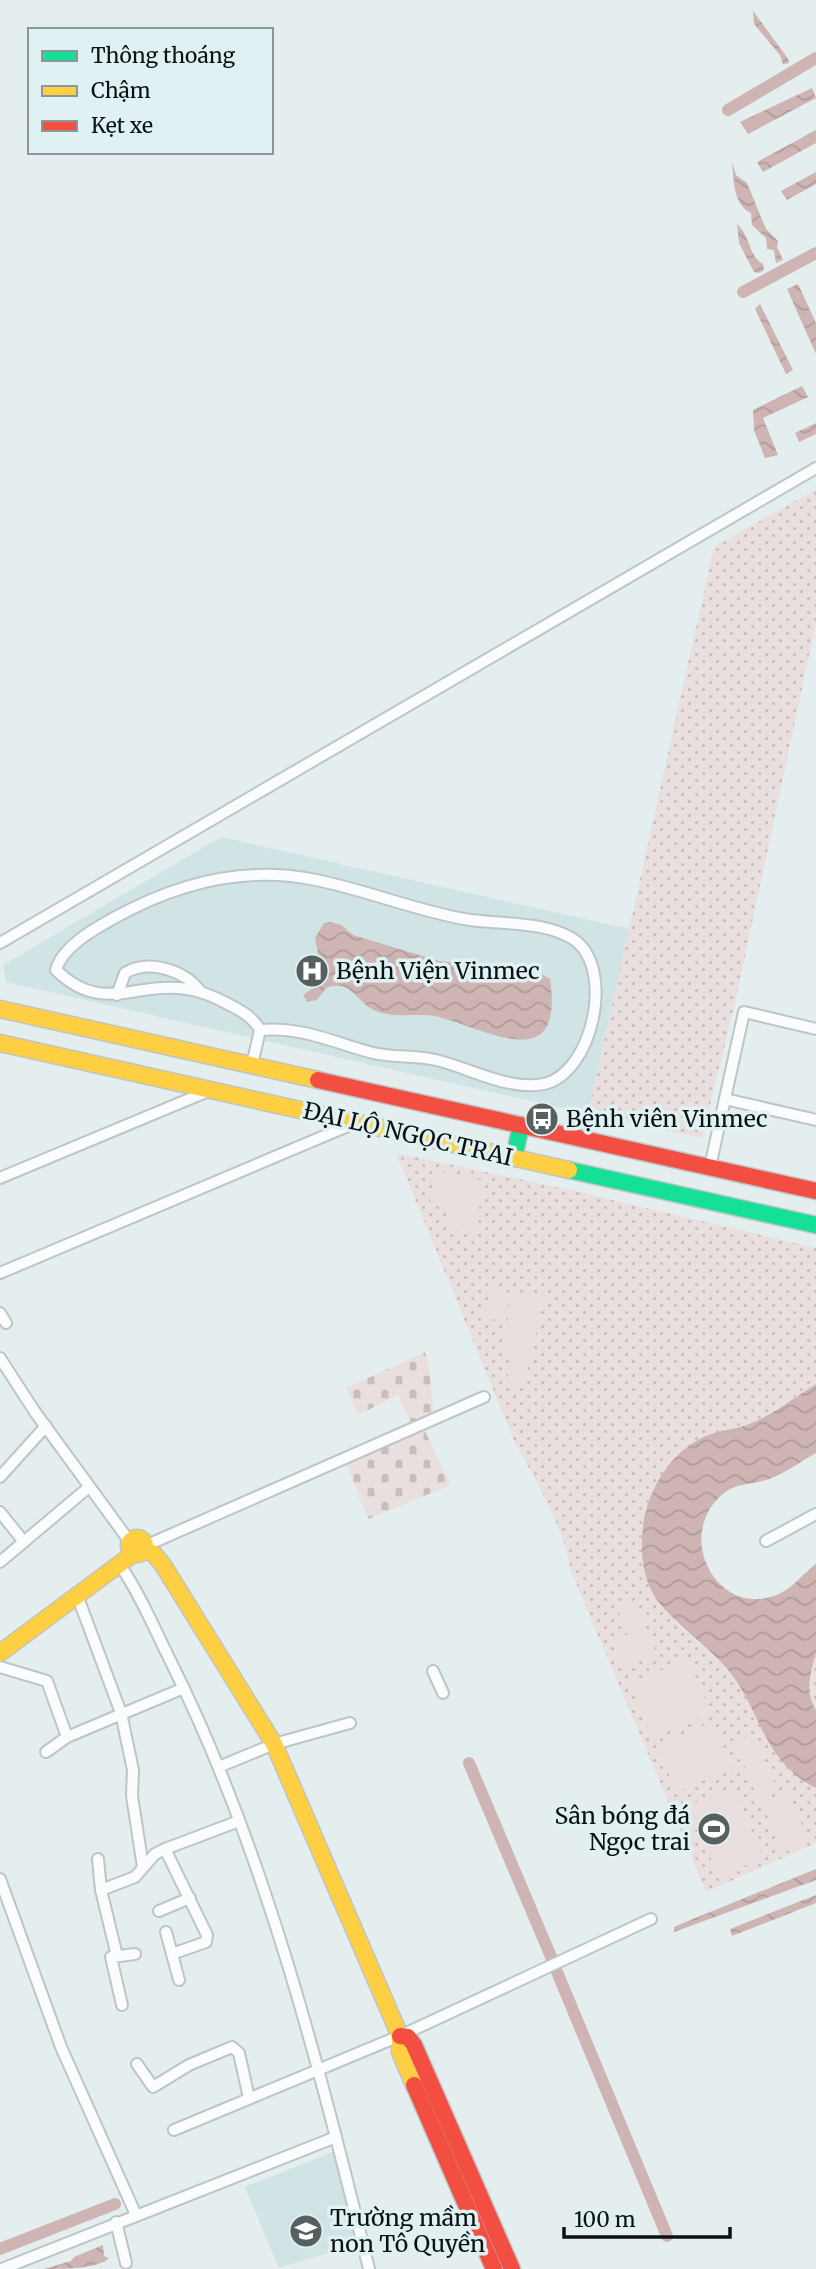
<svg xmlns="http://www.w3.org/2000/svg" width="816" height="2269" font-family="Merriweather,serif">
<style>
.built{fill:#d0e3e5}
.grass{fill:url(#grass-dots)}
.cemetery{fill:url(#cemetery-stones)}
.garden{fill:#e9dfde}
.water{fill:url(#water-waves)}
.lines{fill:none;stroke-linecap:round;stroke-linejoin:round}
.canal{stroke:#ceb5b4;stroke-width:12}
.street-casing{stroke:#bec5c6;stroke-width:14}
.fast-casing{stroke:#bec5c6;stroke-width:19}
.slow-casing{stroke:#bec5c6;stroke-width:19}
.jam-casing{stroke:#bec5c6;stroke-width:19}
.street{stroke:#fbfcfd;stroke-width:10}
.fast{stroke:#16e098;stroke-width:16}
.slow{stroke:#ffcf43;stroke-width:16}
.jam{stroke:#f24e42;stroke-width:16}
.labels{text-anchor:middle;stroke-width:7;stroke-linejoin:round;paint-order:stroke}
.poi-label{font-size:23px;fill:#0c1212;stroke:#e0f1f3;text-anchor:start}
.street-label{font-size:23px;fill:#0c1212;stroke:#e0f1f3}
</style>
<defs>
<pattern id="grass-dots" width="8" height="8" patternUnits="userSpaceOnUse" patternTransform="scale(1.75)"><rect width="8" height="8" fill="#e9dfde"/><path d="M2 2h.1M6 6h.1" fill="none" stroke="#c7bebd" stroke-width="1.8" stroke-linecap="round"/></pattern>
<pattern id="cemetery-stones" width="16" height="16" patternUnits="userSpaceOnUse" patternTransform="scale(1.75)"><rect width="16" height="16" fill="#e9dfde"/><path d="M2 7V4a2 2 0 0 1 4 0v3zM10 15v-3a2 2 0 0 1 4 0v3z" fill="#c7bebd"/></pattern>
<pattern id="water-waves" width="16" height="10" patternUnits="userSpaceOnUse" patternTransform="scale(1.75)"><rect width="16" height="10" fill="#ceb5b4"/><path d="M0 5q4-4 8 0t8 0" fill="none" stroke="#b09b9a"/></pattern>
</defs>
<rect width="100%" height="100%" fill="#e4eeef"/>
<g class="built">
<path d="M221 837 629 929 588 1114 6 982 3 965Z"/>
<path d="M335 2151 357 2244 279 2268 245 2187Z"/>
</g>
<g class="grass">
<path d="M816 489V623L735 1003 702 1138 588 1114 714 547Z"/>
<path d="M396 1153 566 1189 816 1248V1384L751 1424 713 1433 689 1445 664 1472 651 1495 642 1530V1548L675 1622 727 1668 751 1704 771 1747 792 1772 816 1788V1843L706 1892 571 1571C563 1525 537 1483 515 1443Z"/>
<path d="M816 1653V1710C807 1695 806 1669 816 1653Z"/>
</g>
<path class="cemetery" d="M425 1352C433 1375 429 1396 436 1419L425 1431 451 1485 368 1519 344 1459 414 1429 398 1395 358 1415 346 1388Z"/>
<g class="garden">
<path d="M436 1170 485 1181 473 1233 444 1226 448 1205 430 1201Z"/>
<path d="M491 1288 511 1293 504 1322 484 1317Z"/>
<path d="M514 1291 544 1297 524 1387 506 1383 513 1352 501 1349Z"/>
<path d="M635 1600 657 1655 623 1668 612 1641 628 1634 617 1607Z"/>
<path d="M688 1659 711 1714 652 1738 630 1683Z"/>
<path d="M713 1722 733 1768 676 1792 657 1745Z"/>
<path d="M754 1735 778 1792 758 1799 735 1743Z"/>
<path d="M733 1787 763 1858 719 1877 688 1806Z"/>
<path d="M789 1792 809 1842 782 1853 762 1803Z"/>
</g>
<g class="water">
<path d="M753 11 789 60V63L783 64 780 55 754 24Z"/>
<path d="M812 88 816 98 748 134 740 122Z"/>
<path d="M816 130V143L763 172 757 162Z"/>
<path d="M732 162 736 175 747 183 766 229 778 241 777 247 783 260 776 263 774 250 767 249 766 238 752 225 751 213C733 205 734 180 732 162Z"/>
<path d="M816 172V184L787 200 781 191Z"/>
<path d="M737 224C750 235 749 257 763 264L764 270 759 273 754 272 739 243Z"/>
<path d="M798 284 816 323V354L787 289Z"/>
<path d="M760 304 793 370 786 374 755 309Z"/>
<path d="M802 386 808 397 763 418 778 455 765 458 754 430 753 410Z"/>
<path d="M816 423V434L799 442 795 433Z"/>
<path d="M331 922 341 925 353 935 439 961 539 973 550 979C564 1075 493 1032 439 1017 420 1012 396 1019 376 1011 356 1003 352 978 326 988L317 1000 307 1002 303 995 320 984 326 970 319 959 315 938 324 923Z"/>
<path d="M816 1384V1453C801 1461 786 1473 769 1479 754 1485 738 1482 724 1493 672 1535 718 1621 779 1594 793 1588 803 1573 816 1564 816 1587 816 1632 816 1652 811 1672 804 1691 816 1710V1788C762 1761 763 1714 729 1671 707 1645 678 1627 657 1600 645 1583 641 1560 642 1539 643 1496 669 1449 711 1434 724 1429 739 1429 752 1423 775 1413 795 1397 816 1384Z"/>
<path d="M816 1869V1880L674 1932V1927L683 1923Z"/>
<path d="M816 1895V1903L732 1936 730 1929Z"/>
<path d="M103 2245 104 2256 109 2258C99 2269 61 2269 44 2269L71 2261 74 2257Z"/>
</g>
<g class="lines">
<g class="canal">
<path d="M728 110 816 58"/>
<path d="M743 292 816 253"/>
<path d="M469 1763 552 1959"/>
<path d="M557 1972 667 2236"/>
<path d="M0 2249 115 2204"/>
</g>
<defs>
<g id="street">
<path d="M0 943 816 468"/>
<path d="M117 995 125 973C149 959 184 970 200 991"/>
<path d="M252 1065 260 1030C253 1017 240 1010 228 1004 215 997 202 991 187 989 135 981 102 1015 56 970 62 947 94 929 114 918 177 883 244 865 316 880 366 890 414 910 464 919 498 925 543 920 573 939 616 967 593 1073 544 1084 508 1091 470 1068 436 1060 415 1055 394 1058 373 1053 335 1043 301 1026 260 1030"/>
<path d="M725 1099 816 1120"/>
<path d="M710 1167 744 1012 816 1029"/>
<path d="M0 1178 211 1090"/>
<path d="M0 1273 355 1123"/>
<path d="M0 1313 6 1323"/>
<path d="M0 1358 35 1412 130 1542"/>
<path d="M0 1477 46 1426"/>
<path d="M0 1512 24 1542"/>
<path d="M766 1541 816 1514"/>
<path d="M145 1546 484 1397"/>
<path d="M0 1562 89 1487"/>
<path d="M120 1565C141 1596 155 1630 172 1664 265 1851 319 2066 369 2269"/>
<path d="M77 1595 121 1713 133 1770 132 1796 143 1867"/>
<path d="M0 1667 47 1681 67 1737"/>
<path d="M433 1671 443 1693"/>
<path d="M46 1752 67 1737 184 1688"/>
<path d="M221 1766 274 1744 350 1723"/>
<path d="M98 1859 101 1890 135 1877 155 1854 165 1849"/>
<path d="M0 1879 61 2047 136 2215"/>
<path d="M101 1890 117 1956"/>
<path d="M159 1911 190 1898"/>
<path d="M166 1932 172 1954"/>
<path d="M179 1980 172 1954 206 1942 207 1935 165 1849 239 1821"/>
<path d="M122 2005 111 1957 135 1954"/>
<path d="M137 2064 153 2087 189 2065 232 2047 239 2053 249 2098"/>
<path d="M174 2130 402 2035 651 1919"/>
<path d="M116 2222 126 2263"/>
<path d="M2 2269 336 2137"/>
</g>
<g id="fast">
<path d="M514 1158 521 1125"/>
<path d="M569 1170 816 1225"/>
</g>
<g id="slow">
<path d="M0 1009 318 1080"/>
<path d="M0 1043 569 1170"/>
<circle cx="137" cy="1546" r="8"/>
<path d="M144 1550 154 1554 163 1565 274 1744 400 2036V2052L414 2085"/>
<path d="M0 1653 133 1554"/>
</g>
<g id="jam">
<path d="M318 1080 816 1191"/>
<path d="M400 2036 408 2037 414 2045 512 2269"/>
<path d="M414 2085 494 2269"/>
</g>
</defs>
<use href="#street" class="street-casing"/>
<use href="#fast" class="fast-casing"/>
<use href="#slow" class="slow-casing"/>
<use href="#jam" class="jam-casing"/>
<use href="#street" class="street"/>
<use href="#fast" class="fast"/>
<use href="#slow" class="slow"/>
<use href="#jam" class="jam"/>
</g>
<defs>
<symbol id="hospital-disc" viewBox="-11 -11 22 22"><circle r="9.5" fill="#585f5f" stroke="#e0f1f3"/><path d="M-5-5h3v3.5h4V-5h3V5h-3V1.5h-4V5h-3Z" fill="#fff"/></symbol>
<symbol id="bus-disc" viewBox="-11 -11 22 22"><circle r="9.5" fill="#585f5f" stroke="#e0f1f3"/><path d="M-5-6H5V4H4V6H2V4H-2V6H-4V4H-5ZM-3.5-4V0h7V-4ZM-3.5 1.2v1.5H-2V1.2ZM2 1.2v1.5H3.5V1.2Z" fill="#fff"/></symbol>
<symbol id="stadium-disc" viewBox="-11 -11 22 22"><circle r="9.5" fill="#585f5f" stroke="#e0f1f3"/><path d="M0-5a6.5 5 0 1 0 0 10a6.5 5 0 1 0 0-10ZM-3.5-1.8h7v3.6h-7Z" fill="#fff"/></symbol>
<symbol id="school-disc" viewBox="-11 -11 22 22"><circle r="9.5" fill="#585f5f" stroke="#e0f1f3"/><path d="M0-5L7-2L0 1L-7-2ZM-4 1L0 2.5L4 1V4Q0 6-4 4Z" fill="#fff"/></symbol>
</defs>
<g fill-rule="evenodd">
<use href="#hospital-disc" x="293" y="952" width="38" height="38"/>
<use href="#bus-disc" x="523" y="1100" width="38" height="38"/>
<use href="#stadium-disc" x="695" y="1810" width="38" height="38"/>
<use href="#school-disc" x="287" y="2212" width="38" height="38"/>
</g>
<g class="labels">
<g class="poi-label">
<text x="336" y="979">Bệnh Viện Vinmec</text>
<text x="566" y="1127">Bệnh viên Vinmec</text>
<text x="690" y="1824" text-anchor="end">Sân bóng đá<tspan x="690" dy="26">Ngọc trai</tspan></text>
<text x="330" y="2226">Trường mầm<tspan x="330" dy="26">non Tô Quyền</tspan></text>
</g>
<g class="street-label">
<text transform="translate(408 1134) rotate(13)" y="8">ĐẠI LỘ NGỌC TRAI</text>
</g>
</g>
<rect x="28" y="28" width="245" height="126" fill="#e0f1f3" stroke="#8b9899" stroke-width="2"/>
<rect x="42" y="51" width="35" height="10" fill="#16e098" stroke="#8b9899" stroke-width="2"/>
<text x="91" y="63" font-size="21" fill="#0c1212">Thông thoáng</text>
<rect x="42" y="86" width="35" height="10" fill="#ffcf43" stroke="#8b9899" stroke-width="2"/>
<text x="91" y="98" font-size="21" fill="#0c1212">Chậm</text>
<rect x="42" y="121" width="35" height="10" fill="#f24e42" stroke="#8b9899" stroke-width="2"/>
<text x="91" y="133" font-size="21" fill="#0c1212">Kẹt xe</text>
<path d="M564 2227v10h166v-10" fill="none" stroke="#0c1212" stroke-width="3.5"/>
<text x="574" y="2227" font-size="21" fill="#0c1212" stroke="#e0f1f3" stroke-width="5" paint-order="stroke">100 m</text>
</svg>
